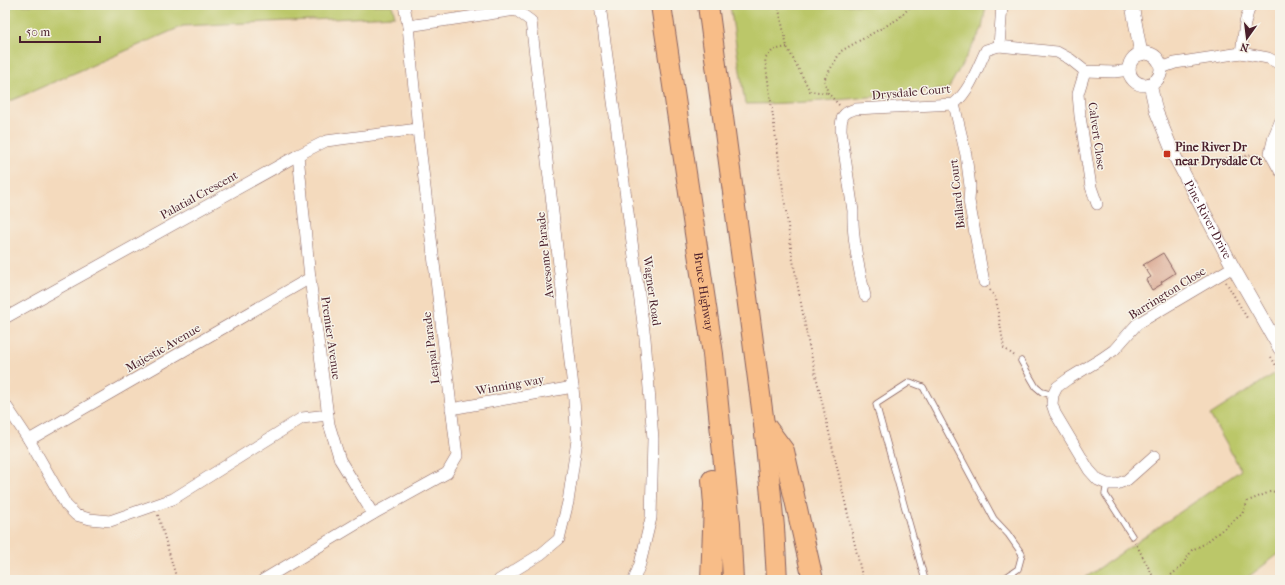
<svg xmlns="http://www.w3.org/2000/svg" width="1285" height="585" font-family="'IM FELL French Canon',serif">
<style>
.green{fill:#bbc769;stroke:#82734a}
.lines{fill:none;stroke-linecap:round;stroke-linejoin:round}
.stream{stroke:#4fa9cd;stroke-width:3}
.building{fill:#d9a58e}
.service-casing{stroke:#86605e;stroke-width:7}
.minor-casing{stroke:#86605e;stroke-width:12}
.tertiary-casing{stroke:#86605e;stroke-width:14}
.motorway-casing{stroke:#86605e;stroke-width:22}
.path{stroke:#86605e;stroke-width:2;stroke-dasharray:1 3;stroke-linecap:butt}
.service{stroke:#fff;stroke-width:5.5}
.minor{stroke:#fff;stroke-width:11}
.tertiary{stroke:#fff;stroke-width:13}
.motorway{stroke:#f8bd88;stroke-width:20}
.poi-dot{fill:#c8321e;stroke:#f7f3e8;stroke-width:1.5}
.labels{text-anchor:middle;stroke-width:3;stroke-linejoin:round;paint-order:stroke}
.street-label{font-size:12px;fill:#4a1f2b;stroke:#f7f3e8}
.poi-label{font-size:12px;font-weight:bold;fill:#4a1f2b;stroke:#f7f3e8;text-anchor:start}
</style>
<rect width="100%" height="100%" fill="#f7f3e8"/>
<filter id="ink" filterUnits="userSpaceOnUse"><feTurbulence type="fractalNoise" baseFrequency=".025" numOctaves="2"/><feDisplacementMap in="SourceGraphic" scale="8" xChannelSelector="R" yChannelSelector="G"/><feConvolveMatrix kernelMatrix="1 2 1 2 8 2 1 2 1" color-interpolation-filters="sRGB"/></filter>
<filter id="wash" filterUnits="userSpaceOnUse"><feTurbulence type="fractalNoise" baseFrequency=".012" numOctaves="4" result="noise"/><feDisplacementMap in="SourceGraphic" scale="16" xChannelSelector="R" yChannelSelector="G"/><feGaussianBlur stdDeviation="0.9" result="paint"/><feColorMatrix in="noise" values="0 0 0 0 0 0 0 0 0 0 0 0 0 0 0 0 0 1.4 0 .05"/><feComposite in="paint" operator="in"/></filter>
<g filter="url(#wash)">
<rect width="100%" height="100%" fill="#f4dabd"/>
<g class="green">
<path d="M5 5H392L395 16 183 26 10 101 5 100Z"/>
<path d="M730 5H986L982 29 948 89C880 96 813 104 745 104Z"/>
<path d="M1274 374 1280 383V553L1244 580H1082L1241 470 1210 415Z"/>
</g>
<g class="lines">
<path class="stream" d="M5 9 13 5"/>
</g>
<g id="blocks">
<path class="building" d="M1163 253 1175 273 1161 282 1162 284 1152 290 1146 280 1151 277 1143 265Z"/>
</g>
</g>
<g filter="url(#ink)">
<use href="#blocks" fill-opacity="0" stroke="#86605e" stroke-width="1"/>
<g class="lines">
<defs>
<g id="service">
<path d="M1021 361 1036 387 1042 392 1053 395"/>
<path d="M1107 484 1105 494 1132 536"/>
<path d="M925 580 876 404 910 382 923 387 994 519 1008 534 1022 554 1018 569 1002 580"/>
</g>
<g id="minor">
<path d="M600 5 645 338 653 439 651 518 640 564 634 580"/>
<path d="M408 26 516 10 531 21 573 387 577 440 568 502 559 539 541 554 499 580"/>
<path d="M999 46 1002 5"/>
<path d="M1241 53 1245 23 1250 5"/>
<path d="M1161 68 1175 63 1241 53 1268 58 1280 64"/>
<path d="M1085 71 1078 94 1080 116 1091 187 1097 204"/>
<path d="M954 104 966 155 970 186 969 201 984 282"/>
<path d="M1280 122 1274 136 1270 153 1280 171"/>
<path d="M298 155 310 278 329 424 340 460 373 514"/>
<path d="M865 296C859 268 852 239 853 211L841 130C841 117 842 113 855 109L954 104C970 90 977 69 986 50L999 46 1057 52 1070 59 1085 71 1114 72 1130 70"/>
<path d="M5 318 298 155 326 141 418 129"/>
<path d="M5 404 29 440 66 505 76 515 90 519 110 521 173 499 302 418 328 415"/>
<path d="M451 409 573 387"/>
<path d="M29 440 310 278"/>
<path d="M1154 456 1127 480 1117 484H1107L1098 480 1089 470 1055 413 1052 404 1053 395 1057 387 1068 379 1101 359 1114 350 1137 324 1233 267"/>
<path d="M263 580 373 514 447 473 457 456 418 129 408 26 404 5"/>
</g>
<g id="tertiary">
<path d="M1132 5 1141 54"/>
<circle cx="1145" cy="69" r="16"/>
<path id="s1" d="M1150 84 1156 111 1174 155 1233 267 1280 349"/>
</g>
<g id="motorway">
<path id="s2" d="M661 5 713 354 730 524 733 580"/>
<path d="M708 5 764 424 774 527 777 580"/>
<path d="M764 424 784 451 813 580"/>
<path d="M711 580 714 505 712 480"/>
</g>
</defs>
<use href="#service" class="service-casing"/>
<use href="#minor" class="minor-casing"/>
<use href="#tertiary" class="tertiary-casing"/>
<use href="#motorway" class="motorway-casing"/>
<g class="path">
<path d="M778 5 787 47 810 91 828 93"/>
<path d="M787 47 773 50 765 59 792 255 808 341 863 580"/>
<path d="M839 105 828 93 824 80 841 51 898 19 912 5"/>
<path d="M1190 163 1261 154"/>
<path d="M1226 282 1247 318"/>
<path d="M990 290 996 299 1004 348 1016 357"/>
<path d="M1271 357 1280 372"/>
<path d="M158 515 177 580"/>
<path d="M1135 542 1155 580"/>
<path d="M1165 580 1182 566 1192 550 1204 544 1242 514 1248 501 1270 492 1280 491"/>
</g>
<use href="#service" class="service"/>
<use href="#minor" class="minor"/>
<use href="#tertiary" class="tertiary"/>
<use href="#motorway" class="motorway"/>
</g>
</g>
<rect class="poi-dot" x="1163" y="150" width="8" height="8" rx="2"/>
<g class="labels">
<g class="street-label">
<text transform="translate(911 92) rotate(-5)" y="4">Drysdale Court</text>
<text transform="translate(1097 136) rotate(82)" y="4">Calvert Close</text>
<text transform="translate(957 194) rotate(-96)" y="4">Ballard Court</text>
<text transform="translate(199 195) rotate(-29)" y="4">Palatial Crescent</text>
<text dy="4" stroke="none"><textPath href="#s1" startOffset="148">Pine River Drive</textPath></text>
<text transform="translate(545 255) rotate(-96)" y="4">Awesome Parade</text>
<text transform="translate(652 291) rotate(82)" y="4">Wagner Road</text>
<text dy="4" stroke="none"><textPath href="#s2" startOffset="290">Bruce Highway</textPath></text>
<text transform="translate(1167 293) rotate(-32)" y="4">Barrington Close</text>
<text transform="translate(331 338) rotate(82)" y="4">Premier Avenue</text>
<text transform="translate(163 348) rotate(-30)" y="4">Majestic Avenue</text>
<text transform="translate(431 348) rotate(-97)" y="4">Leapai Parade</text>
<text transform="translate(510 385) rotate(-10)" y="4">Winning way</text>
</g>
<g class="poi-label">
<text x="1175" y="151">Pine River Dr<tspan x="1175" dy="14">near Drysdale Ct</tspan></text>
</g>
</g>
<rect width="1285" height="585" fill="none" stroke="#f7f3e8" stroke-width="20"/>
<g transform="translate(1247 38) rotate(194)" stroke="#f7f3e8" stroke-width="3" paint-order="stroke">
<path d="M0-3L7 15L0 10L-7 15Z" fill="#4a1f2b"/>
<text y="-6" font-size="11" font-weight="bold" text-anchor="middle" fill="#4a1f2b">N</text>
</g>
<path d="M20 36v6h80v-6" fill="none" stroke="#4a1f2b" stroke-width="2"/>
<text x="26" y="36" font-size="12" fill="#4a1f2b" stroke="#f7f3e8" stroke-width="3" paint-order="stroke">50 m</text>
</svg>
